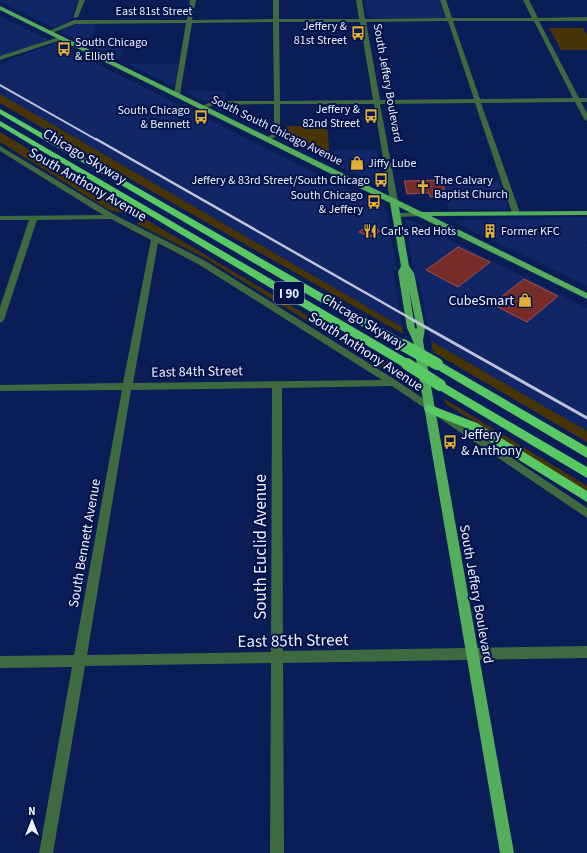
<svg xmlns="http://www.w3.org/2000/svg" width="587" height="853" font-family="'Source Sans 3',sans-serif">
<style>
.built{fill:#102666}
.green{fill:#483507}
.building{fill:#762c29;stroke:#9f504b}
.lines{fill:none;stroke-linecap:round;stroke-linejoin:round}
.minor{fill:#3f6941;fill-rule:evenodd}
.major{fill:#53ad5a;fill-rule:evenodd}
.highway{fill:#59c963;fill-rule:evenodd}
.rail-far2{stroke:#bdc4d6;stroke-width:2}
.rail-far1{stroke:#bdc4d6;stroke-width:2.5}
.rail{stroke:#bdc4d6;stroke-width:3}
.highway-bridge{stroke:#59c963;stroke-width:12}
.labels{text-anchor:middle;stroke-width:4;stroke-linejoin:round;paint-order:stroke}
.far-street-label{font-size:12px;fill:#edf1f8;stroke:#04124a}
.far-poi-label{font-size:12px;fill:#edf1f8;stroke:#04124a;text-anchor:end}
.shield{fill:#04124a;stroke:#a7aec4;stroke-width:1}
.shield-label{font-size:13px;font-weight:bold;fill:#edf1f8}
.street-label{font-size:14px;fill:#edf1f8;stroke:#04124a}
.poi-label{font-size:14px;fill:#edf1f8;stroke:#04124a;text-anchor:end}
.near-street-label{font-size:17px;fill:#edf1f8;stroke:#04124a}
</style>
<rect width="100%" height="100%" fill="#0a1d56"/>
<g class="built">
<path d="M0 0H78L69 23 54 28 0 2Z"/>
<path d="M364 0H439L445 18H367Z"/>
<path d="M0 16 49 40 0 57Z"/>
<path d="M80 23H96L90 43H125L120 60 59 31Z"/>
<path d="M55 43 385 207 398 272 393 269 402 327 0 94V64L7 62 6 61Z"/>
<path d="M129 64H178L175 84 170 85Z"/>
<path d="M184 91H226L225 101H204Z"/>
<path d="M377 149 381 186 334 164 332 150Z"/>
<path d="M499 181 509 209H448L441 182Z"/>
<path d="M587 217V242H585L587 246V286L458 224 454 220Z"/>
<path d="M406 220H410L587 308V431L431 341 419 283 415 281Z"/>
</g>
<g class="green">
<path d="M549 28H583L587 35V50H561Z"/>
<path d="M0 94 402 327 403 334 109 167 0 103Z"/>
<path d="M287 126H327L330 157 327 158 287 138Z"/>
<path d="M0 132 134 213 117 212 109 210 0 142Z"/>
<path d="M147 220 407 375 408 379 404 378 402 379 203 257 137 224 138 221Z"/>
<path d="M431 341 587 431V442L433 352Z"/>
<path d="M443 398 587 486V492L446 404Z"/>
</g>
<g class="building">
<path d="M442 180 446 196 430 197 429 193 407 194 405 184 404 181Z"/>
<path d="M369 225 380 231 370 237 359 232Z"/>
<path d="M458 247 490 262 458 287 426 270Z"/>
<path d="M524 279 558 296 527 322 492 304Z"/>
</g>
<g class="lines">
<g class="minor">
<path d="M79 0H85L78 17 73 18Z"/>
<path d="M190 0H196L192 20 273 19V0H279V19H359L356 0H362L365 19 446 18 440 0H446L452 18H532L523 0H529L538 18 587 17V21H539L579 98H587V102H581L587 113V121L584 119 575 102 481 103 520 213 516 215 512 213 475 103 380 104 398 201 394 203 390 201 374 104H280V134L268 141 266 140V138L274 133V104L214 105 203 109 200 107 213 101H274L273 22 192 23 180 94 177 96 174 94 186 23 75 24 52 33 47 32 74 20H187ZM448 21 474 99 380 100 366 22ZM453 21H534L573 98 480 99ZM279 22H360L373 100 280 101Z"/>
<path d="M62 36 65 38 64 39 0 60V56Z"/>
<path d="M0 146 115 215 204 260 397 381 587 508V518L392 386 282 388 283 651 587 646V658L283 663 284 853H270L271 663 85 666 53 853H39L72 667 0 668V656L74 655 122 390 0 391V385L123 383 151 240 111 219 37 220 4 320 0 323V307L29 220H0V216L103 215 0 151ZM158 243 198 264 382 380 133 383ZM272 388 271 652 87 655 131 390Z"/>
<path d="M421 212H424V216L396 217 392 215 396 213Z"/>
</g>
<path class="major" d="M0 6 422 212 587 211V215L431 216 587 293V299L399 207 409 266 414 273 425 328 423 341 514 853H500L413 341 407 328 398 272 401 266 390 203 0 10ZM409 290 417 328 416 329 415 328Z"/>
<g class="highway">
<path d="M0 109 407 342 408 345 407 348H399L0 114Z"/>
<path d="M0 121 411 361 413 364 411 367H403L0 126Z"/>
<path d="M437 360 587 447V458L433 367 431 364 433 361Z"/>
<path d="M440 381 587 467V478L436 388 434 385 436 382Z"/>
<path d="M430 405 477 423 587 491V502L469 429 426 412 424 409 426 406Z"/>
</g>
<path class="rail-far2" d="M0 85 97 140"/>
<path class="rail-far1" d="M96 139 415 321"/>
<path class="rail" d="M413 320 587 418"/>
<g class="highway-bridge">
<path d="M403 345 437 364"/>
<path d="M407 364 440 385"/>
</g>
</g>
<defs>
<symbol id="bus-bare" viewBox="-9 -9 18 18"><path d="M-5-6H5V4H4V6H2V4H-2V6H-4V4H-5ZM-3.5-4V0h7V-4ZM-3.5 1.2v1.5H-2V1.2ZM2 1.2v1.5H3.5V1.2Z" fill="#e1af34" stroke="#04124a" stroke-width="2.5" paint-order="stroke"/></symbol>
<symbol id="shop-bare" viewBox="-9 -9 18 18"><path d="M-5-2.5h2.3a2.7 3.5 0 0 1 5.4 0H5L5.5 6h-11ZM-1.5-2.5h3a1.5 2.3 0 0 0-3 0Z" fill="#e1af34" stroke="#04124a" stroke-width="2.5" paint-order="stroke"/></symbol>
<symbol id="church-bare" viewBox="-9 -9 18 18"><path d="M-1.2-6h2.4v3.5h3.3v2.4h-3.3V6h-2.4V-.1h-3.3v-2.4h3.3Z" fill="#e1af34" stroke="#04124a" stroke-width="2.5" paint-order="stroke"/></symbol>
<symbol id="restaurant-bare" viewBox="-9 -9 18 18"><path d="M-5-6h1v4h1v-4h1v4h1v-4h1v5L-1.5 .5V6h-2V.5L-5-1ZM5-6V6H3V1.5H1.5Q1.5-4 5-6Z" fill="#e1af34" stroke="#04124a" stroke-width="2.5" paint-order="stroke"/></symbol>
<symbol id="building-bare" viewBox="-9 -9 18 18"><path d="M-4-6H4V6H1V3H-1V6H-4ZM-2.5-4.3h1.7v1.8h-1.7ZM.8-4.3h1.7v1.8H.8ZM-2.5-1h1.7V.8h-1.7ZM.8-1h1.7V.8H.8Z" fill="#e1af34" stroke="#04124a" stroke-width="2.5" paint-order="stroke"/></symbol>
</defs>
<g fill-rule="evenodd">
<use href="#bus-bare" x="348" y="23" width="20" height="20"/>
<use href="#bus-bare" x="54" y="39" width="20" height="20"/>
<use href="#bus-bare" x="361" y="106" width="20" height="20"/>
<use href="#bus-bare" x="191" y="107" width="20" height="20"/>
<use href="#shop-bare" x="347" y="153" width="20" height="20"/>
<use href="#bus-bare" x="371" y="170" width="20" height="20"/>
<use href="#church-bare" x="413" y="177" width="20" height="20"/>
<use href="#bus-bare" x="364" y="192" width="20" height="20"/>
<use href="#restaurant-bare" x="360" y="221" width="20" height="20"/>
<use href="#building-bare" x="480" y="221" width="20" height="20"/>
<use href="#shop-bare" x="515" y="290" width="20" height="20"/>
<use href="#bus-bare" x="440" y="432" width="20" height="20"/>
</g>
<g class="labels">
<g class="far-street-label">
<text x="154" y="15">East 81st Street</text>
<text transform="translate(388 83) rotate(80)" y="4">South Jeffery Boulevard</text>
<text transform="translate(277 130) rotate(26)" y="4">South South Chicago Avenue</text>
</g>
<g class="far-poi-label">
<text x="347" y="30">Jeffery &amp;<tspan x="347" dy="14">81st Street</tspan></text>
<text x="75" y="46" text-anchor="start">South Chicago<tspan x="75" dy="14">&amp; Elliott</tspan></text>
<text x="360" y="113">Jeffery &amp;<tspan x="360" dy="14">82nd Street</tspan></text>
<text x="190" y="114">South Chicago<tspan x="190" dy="14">&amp; Bennett</tspan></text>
<text x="368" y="167" text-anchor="start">Jiffy Lube</text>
<text x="370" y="184">Jeffery &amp; 83rd Street/South Chicago</text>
<text x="434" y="184" text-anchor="start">The Calvary<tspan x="434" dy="14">Baptist Church</tspan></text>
<text x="363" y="199">South Chicago<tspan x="363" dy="14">&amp; Jeffery</tspan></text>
<text x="381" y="235" text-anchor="start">Carl's Red Hots</text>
<text x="501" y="235" text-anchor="start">Former KFC</text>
</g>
<rect class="shield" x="274" y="282" width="30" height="22" rx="3"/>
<g class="shield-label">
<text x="289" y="298">I 90</text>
</g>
<g class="street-label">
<text transform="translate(85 156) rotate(31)" y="5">Chicago Skyway</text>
<text transform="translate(88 184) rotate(30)" y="5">South Anthony Avenue</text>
<text transform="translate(364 321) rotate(31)" y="5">Chicago Skyway</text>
<text transform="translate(366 351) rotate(33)" y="5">South Anthony Avenue</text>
<text transform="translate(197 371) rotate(-1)" y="5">East 84th Street</text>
<text transform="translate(84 543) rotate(-80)" y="5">South Bennett Avenue</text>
<text transform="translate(477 594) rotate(80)" y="5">South Jeffery Boulevard</text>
</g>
<g class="poi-label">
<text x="514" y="305">CubeSmart</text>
<text x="461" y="439" text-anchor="start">Jeffery<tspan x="461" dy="16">&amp; Anthony</tspan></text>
</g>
<g class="near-street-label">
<text transform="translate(260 547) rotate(-90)" y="6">South Euclid Avenue</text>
<text transform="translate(293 640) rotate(-1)" y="6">East 85th Street</text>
</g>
</g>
<g transform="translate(32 821)" stroke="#04124a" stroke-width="3" paint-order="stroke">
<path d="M0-3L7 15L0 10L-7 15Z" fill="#edf1f8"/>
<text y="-6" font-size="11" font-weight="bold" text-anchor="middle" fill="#edf1f8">N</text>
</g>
</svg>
